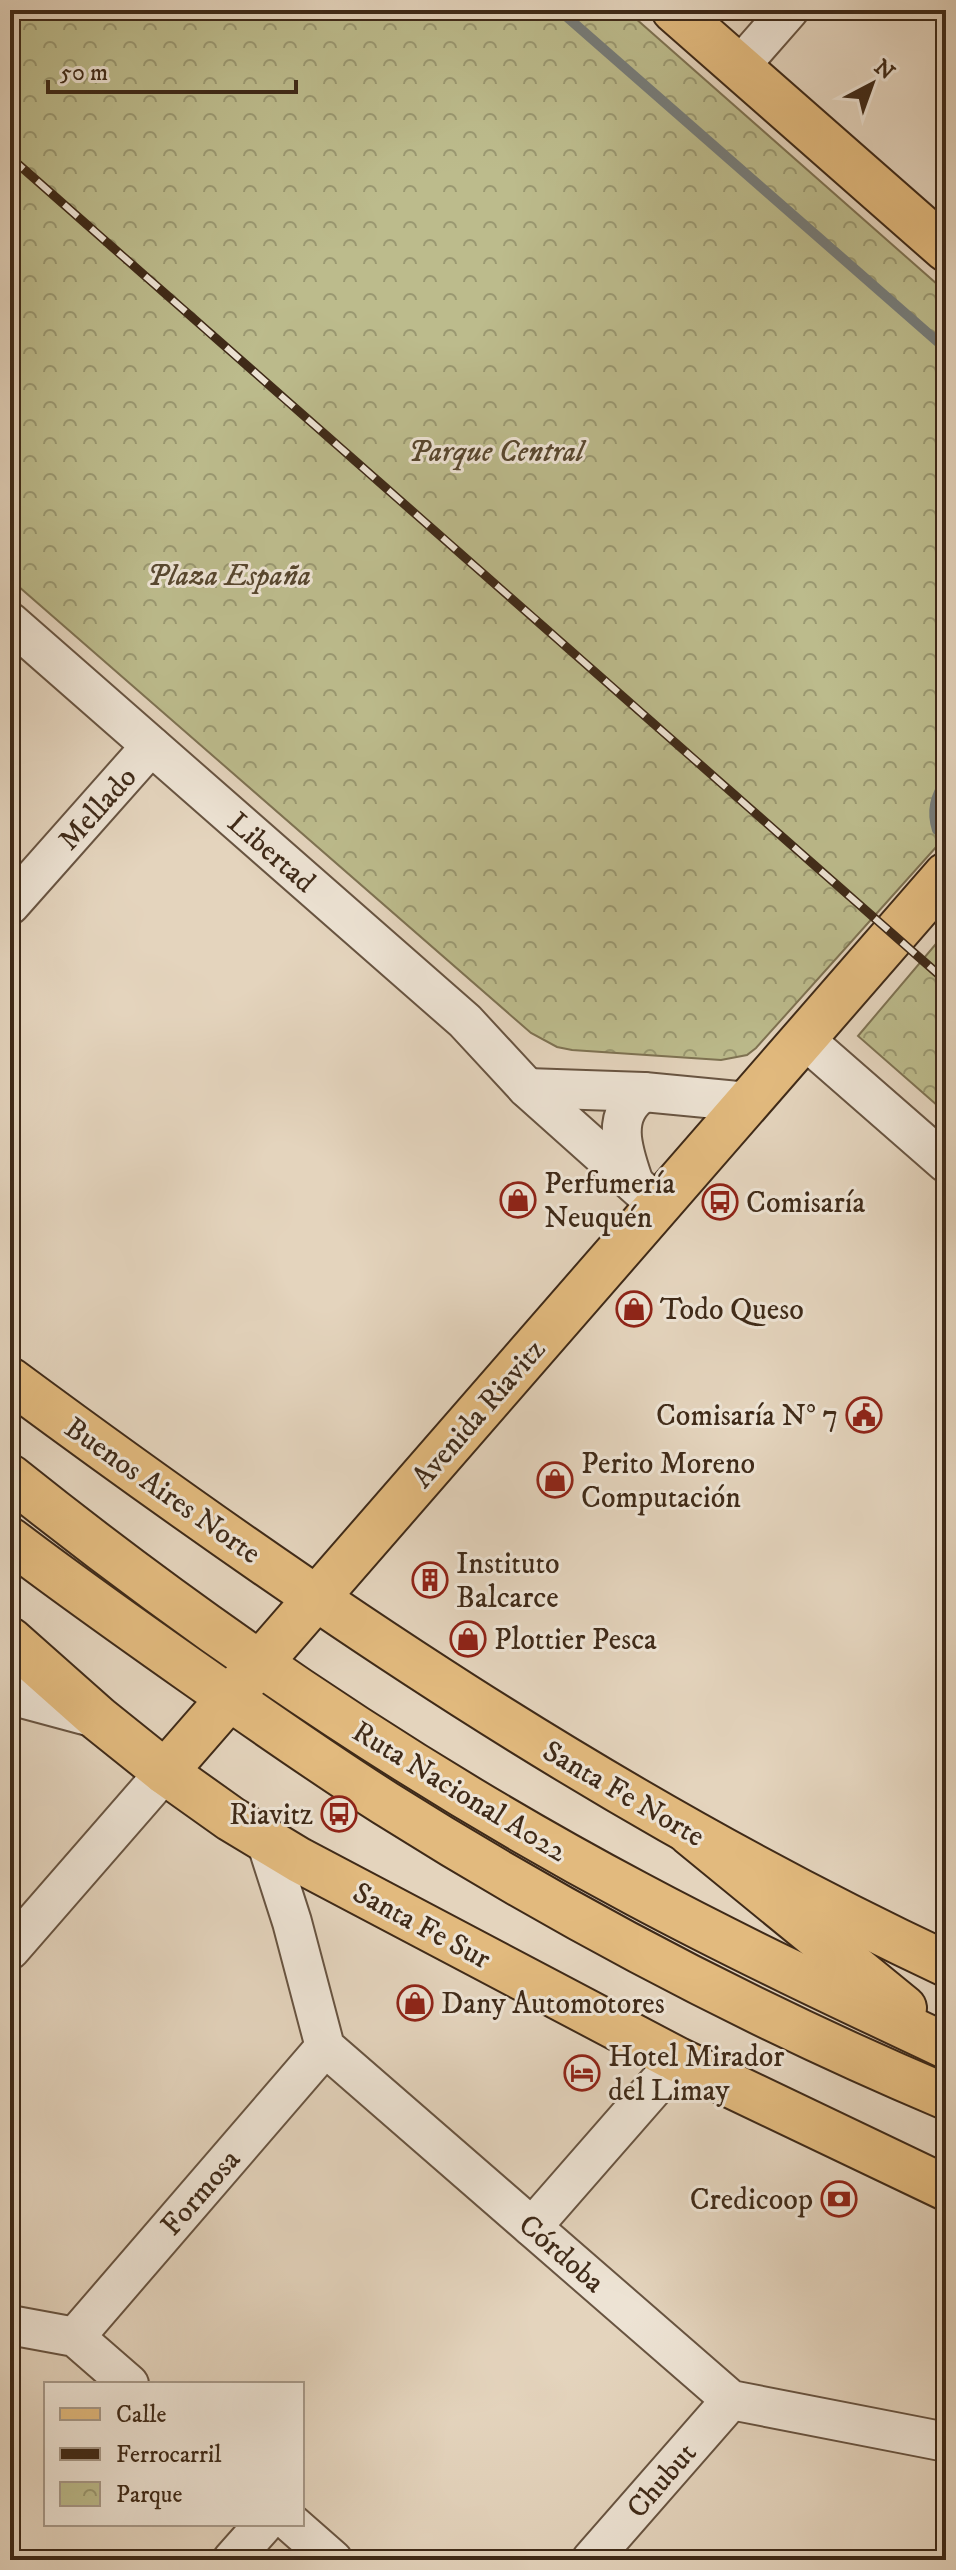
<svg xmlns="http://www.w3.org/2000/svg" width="956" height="2570" font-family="'IM FELL DW Pica',serif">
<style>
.park{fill:url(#park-crowns);stroke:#7e7252;stroke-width:2}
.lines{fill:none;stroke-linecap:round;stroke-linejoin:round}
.stream{stroke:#767d7b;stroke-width:10}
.minor-casing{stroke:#685441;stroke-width:42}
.major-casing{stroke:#3f2a18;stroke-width:48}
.highway-casing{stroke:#3f2a18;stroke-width:48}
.minor{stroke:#ede3d4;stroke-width:38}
.major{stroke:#e2ba7e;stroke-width:44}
.highway{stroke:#e2ba7e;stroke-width:44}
.rail-casing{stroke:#3f2a18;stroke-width:9}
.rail{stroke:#ede3d4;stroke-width:6;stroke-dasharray:18;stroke-linecap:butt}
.labels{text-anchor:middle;stroke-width:6;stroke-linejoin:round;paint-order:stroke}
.park-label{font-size:30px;font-style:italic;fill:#58472f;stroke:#ede3d4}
.street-label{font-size:30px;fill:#3f2a18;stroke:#ede3d4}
.poi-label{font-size:30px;fill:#3f2a18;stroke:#ede3d4;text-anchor:start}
</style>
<defs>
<pattern id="park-crowns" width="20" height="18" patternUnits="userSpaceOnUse" patternTransform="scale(2)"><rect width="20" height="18" fill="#bcbb8c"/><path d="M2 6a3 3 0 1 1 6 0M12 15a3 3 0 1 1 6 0" fill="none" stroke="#9a9871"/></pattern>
</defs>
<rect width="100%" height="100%" fill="#e4d4bd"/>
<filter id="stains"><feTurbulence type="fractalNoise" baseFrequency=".0025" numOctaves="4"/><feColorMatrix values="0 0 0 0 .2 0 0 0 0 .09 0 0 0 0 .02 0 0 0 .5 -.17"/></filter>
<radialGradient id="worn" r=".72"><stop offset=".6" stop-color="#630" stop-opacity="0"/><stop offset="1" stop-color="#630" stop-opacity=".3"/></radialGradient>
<g class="park">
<path d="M10 10H626L946 292V836L756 1048 747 1055 721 1060 572 1050 557 1047 531 1033 10 579Z"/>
<path d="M946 932V1113L858 1036Z"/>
</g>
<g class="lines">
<g class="stream">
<path d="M559 10 946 349"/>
<path d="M937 830C931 811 935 796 946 780"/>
</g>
<defs>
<g id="minor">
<path d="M739 67 789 10"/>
<path d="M10 622 465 1021 527 1088 658 1205"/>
<path d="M10 905 151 746"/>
<path d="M803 1038 946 1163"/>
<path d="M527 1088 644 1092 748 1102"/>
<path d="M634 1183C623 1151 609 1114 644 1092"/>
<path d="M10 1695 99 1719"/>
<path d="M266 1841 292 1922 325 2047 731 2400 946 2442"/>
<path d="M10 1950 165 1772"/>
<path d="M532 2227 678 2060"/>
<path d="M10 2325 75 2337 129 2384"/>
<path d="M75 2337 325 2047"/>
<path d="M292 2524 333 2560"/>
<path d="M232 2560 264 2524"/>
<path d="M591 2560 731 2400"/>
</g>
<g id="major">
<path d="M674 10 946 249"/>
<path d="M10 1380C306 1599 611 1807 946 1964"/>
<path d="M10 1640 99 1719 165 1772 231 1819 299 1860 678 2060 946 2188"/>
<path d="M165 1772 946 875"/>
</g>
<g id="highway">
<path d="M10 1477C206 1634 415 1776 637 1894 738 1948 842 1997 946 2046"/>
<path d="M10 1540C69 1585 130 1628 191 1671 255 1716 319 1761 385 1803 564 1916 752 2015 946 2097"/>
<path d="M690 1833 904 2008"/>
</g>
</defs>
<use href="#minor" class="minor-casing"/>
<use href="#major" class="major-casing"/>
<use href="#highway" class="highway-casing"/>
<use href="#minor" class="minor"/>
<use href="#major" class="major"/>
<use href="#highway" class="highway"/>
<defs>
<path id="rail" d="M10 157 946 981"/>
</defs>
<use href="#rail" class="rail-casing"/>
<use href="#rail" class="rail"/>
</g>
<defs>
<symbol id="shop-ring" viewBox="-11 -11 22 22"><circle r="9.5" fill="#ede3d4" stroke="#8f2418" stroke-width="1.5"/><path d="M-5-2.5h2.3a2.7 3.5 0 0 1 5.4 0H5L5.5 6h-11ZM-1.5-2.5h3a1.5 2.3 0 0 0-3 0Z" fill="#8f2418"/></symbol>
<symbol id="bus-ring" viewBox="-11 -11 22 22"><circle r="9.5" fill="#ede3d4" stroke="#8f2418" stroke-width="1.5"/><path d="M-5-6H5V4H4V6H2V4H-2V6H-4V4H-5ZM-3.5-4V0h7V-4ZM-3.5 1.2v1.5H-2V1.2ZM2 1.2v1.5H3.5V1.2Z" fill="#8f2418"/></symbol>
<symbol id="civic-ring" viewBox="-11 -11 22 22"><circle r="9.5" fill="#ede3d4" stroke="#8f2418" stroke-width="1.5"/><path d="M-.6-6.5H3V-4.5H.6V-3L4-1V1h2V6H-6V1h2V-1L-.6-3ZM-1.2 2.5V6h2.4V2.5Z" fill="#8f2418"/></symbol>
<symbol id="building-ring" viewBox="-11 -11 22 22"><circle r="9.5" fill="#ede3d4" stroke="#8f2418" stroke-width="1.5"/><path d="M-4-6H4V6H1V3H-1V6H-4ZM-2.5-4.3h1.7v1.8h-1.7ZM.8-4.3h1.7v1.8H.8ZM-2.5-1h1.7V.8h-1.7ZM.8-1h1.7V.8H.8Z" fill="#8f2418"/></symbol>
<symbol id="hotel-ring" viewBox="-11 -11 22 22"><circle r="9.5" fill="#ede3d4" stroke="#8f2418" stroke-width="1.5"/><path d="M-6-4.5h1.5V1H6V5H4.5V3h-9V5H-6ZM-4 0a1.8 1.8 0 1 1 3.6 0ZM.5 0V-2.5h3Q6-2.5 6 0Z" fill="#8f2418"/></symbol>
<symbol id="bank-ring" viewBox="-11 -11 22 22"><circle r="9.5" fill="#ede3d4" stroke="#8f2418" stroke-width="1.5"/><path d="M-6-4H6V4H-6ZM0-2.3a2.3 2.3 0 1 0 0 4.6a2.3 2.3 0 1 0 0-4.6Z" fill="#8f2418"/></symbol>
</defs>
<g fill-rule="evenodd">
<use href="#shop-ring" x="498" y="1180" width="40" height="40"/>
<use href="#bus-ring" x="700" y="1182" width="40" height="40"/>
<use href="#shop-ring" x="614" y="1289" width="40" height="40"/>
<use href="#civic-ring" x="844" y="1395" width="40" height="40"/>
<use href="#shop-ring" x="535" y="1460" width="40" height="40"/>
<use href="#building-ring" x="410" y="1560" width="40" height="40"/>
<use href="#shop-ring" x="448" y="1619" width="40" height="40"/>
<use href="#bus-ring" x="319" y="1794" width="40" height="40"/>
<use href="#shop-ring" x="395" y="1983" width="40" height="40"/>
<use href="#hotel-ring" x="562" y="2053" width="40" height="40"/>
<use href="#bank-ring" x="819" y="2179" width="40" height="40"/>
</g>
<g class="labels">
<g class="park-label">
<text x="496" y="461">Parque Central</text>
<text x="229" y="585">Plaza España</text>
</g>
<g class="street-label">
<text transform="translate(97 808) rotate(-48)" y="10">Mellado</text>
<text transform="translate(272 852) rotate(41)" y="10">Libertad</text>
<text transform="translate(478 1413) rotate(-49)" y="10">Avenida Riavitz</text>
<text transform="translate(163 1490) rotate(35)" y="10">Buenos Aires Norte</text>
<text transform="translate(460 1791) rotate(31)" y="10">Ruta Nacional A022</text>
<text transform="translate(624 1793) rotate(30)" y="10">Santa Fe Norte</text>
<text transform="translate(422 1925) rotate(28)" y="10">Santa Fe Sur</text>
<text transform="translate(200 2192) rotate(-49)" y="10">Formosa</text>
<text transform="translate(562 2253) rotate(41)" y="10">Córdoba</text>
<text transform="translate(661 2480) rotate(-49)" y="10">Chubut</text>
</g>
<g class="poi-label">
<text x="544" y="1193">Perfumería<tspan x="544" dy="34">Neuquén</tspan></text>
<text x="746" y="1212">Comisaría</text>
<text x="660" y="1319">Todo Queso</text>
<text x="838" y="1425" text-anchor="end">Comisaría N° 7</text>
<text x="581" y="1473">Perito Moreno<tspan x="581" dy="34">Computación</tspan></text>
<text x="456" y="1573">Instituto<tspan x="456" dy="34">Balcarce</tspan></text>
<text x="494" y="1649">Plottier Pesca</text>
<text x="313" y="1824" text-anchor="end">Riavitz</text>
<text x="441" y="2013">Dany Automotores</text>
<text x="608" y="2066">Hotel Mirador<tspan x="608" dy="34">del Limay</tspan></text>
<text x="813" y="2209" text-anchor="end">Credicoop</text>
</g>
</g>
<rect width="956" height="2570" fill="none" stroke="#e4d4bd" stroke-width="40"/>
<rect x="12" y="12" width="932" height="2546" fill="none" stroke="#3f2a18" stroke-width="4"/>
<rect x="20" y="20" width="916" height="2530" fill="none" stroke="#3f2a18" stroke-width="2"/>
<rect x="44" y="2382" width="260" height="144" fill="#ede3d4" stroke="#a79989" stroke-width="2"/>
<rect x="60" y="2408" width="40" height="12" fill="#e2ba7e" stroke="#a79989" stroke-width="2"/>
<text x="116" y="2422" font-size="24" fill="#3f2a18">Calle</text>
<rect x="60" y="2448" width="40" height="12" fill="#3f2a18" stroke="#a79989" stroke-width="2"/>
<text x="116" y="2462" font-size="24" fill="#3f2a18">Ferrocarril</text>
<rect x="60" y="2482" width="40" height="24" fill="url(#park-crowns)" stroke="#a79989" stroke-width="2"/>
<text x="116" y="2502" font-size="24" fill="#3f2a18">Parque</text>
<g transform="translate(872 84) rotate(41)" stroke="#ede3d4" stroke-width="6" paint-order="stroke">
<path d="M0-6L14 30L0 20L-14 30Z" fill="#3f2a18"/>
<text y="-12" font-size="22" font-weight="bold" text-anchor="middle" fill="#3f2a18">N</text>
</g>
<path d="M48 80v12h248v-12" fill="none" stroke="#3f2a18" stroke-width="4"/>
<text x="60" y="80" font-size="24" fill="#3f2a18" stroke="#ede3d4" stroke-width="6" paint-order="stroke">50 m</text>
<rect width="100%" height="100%" filter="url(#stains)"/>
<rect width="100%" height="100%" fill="url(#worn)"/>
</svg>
